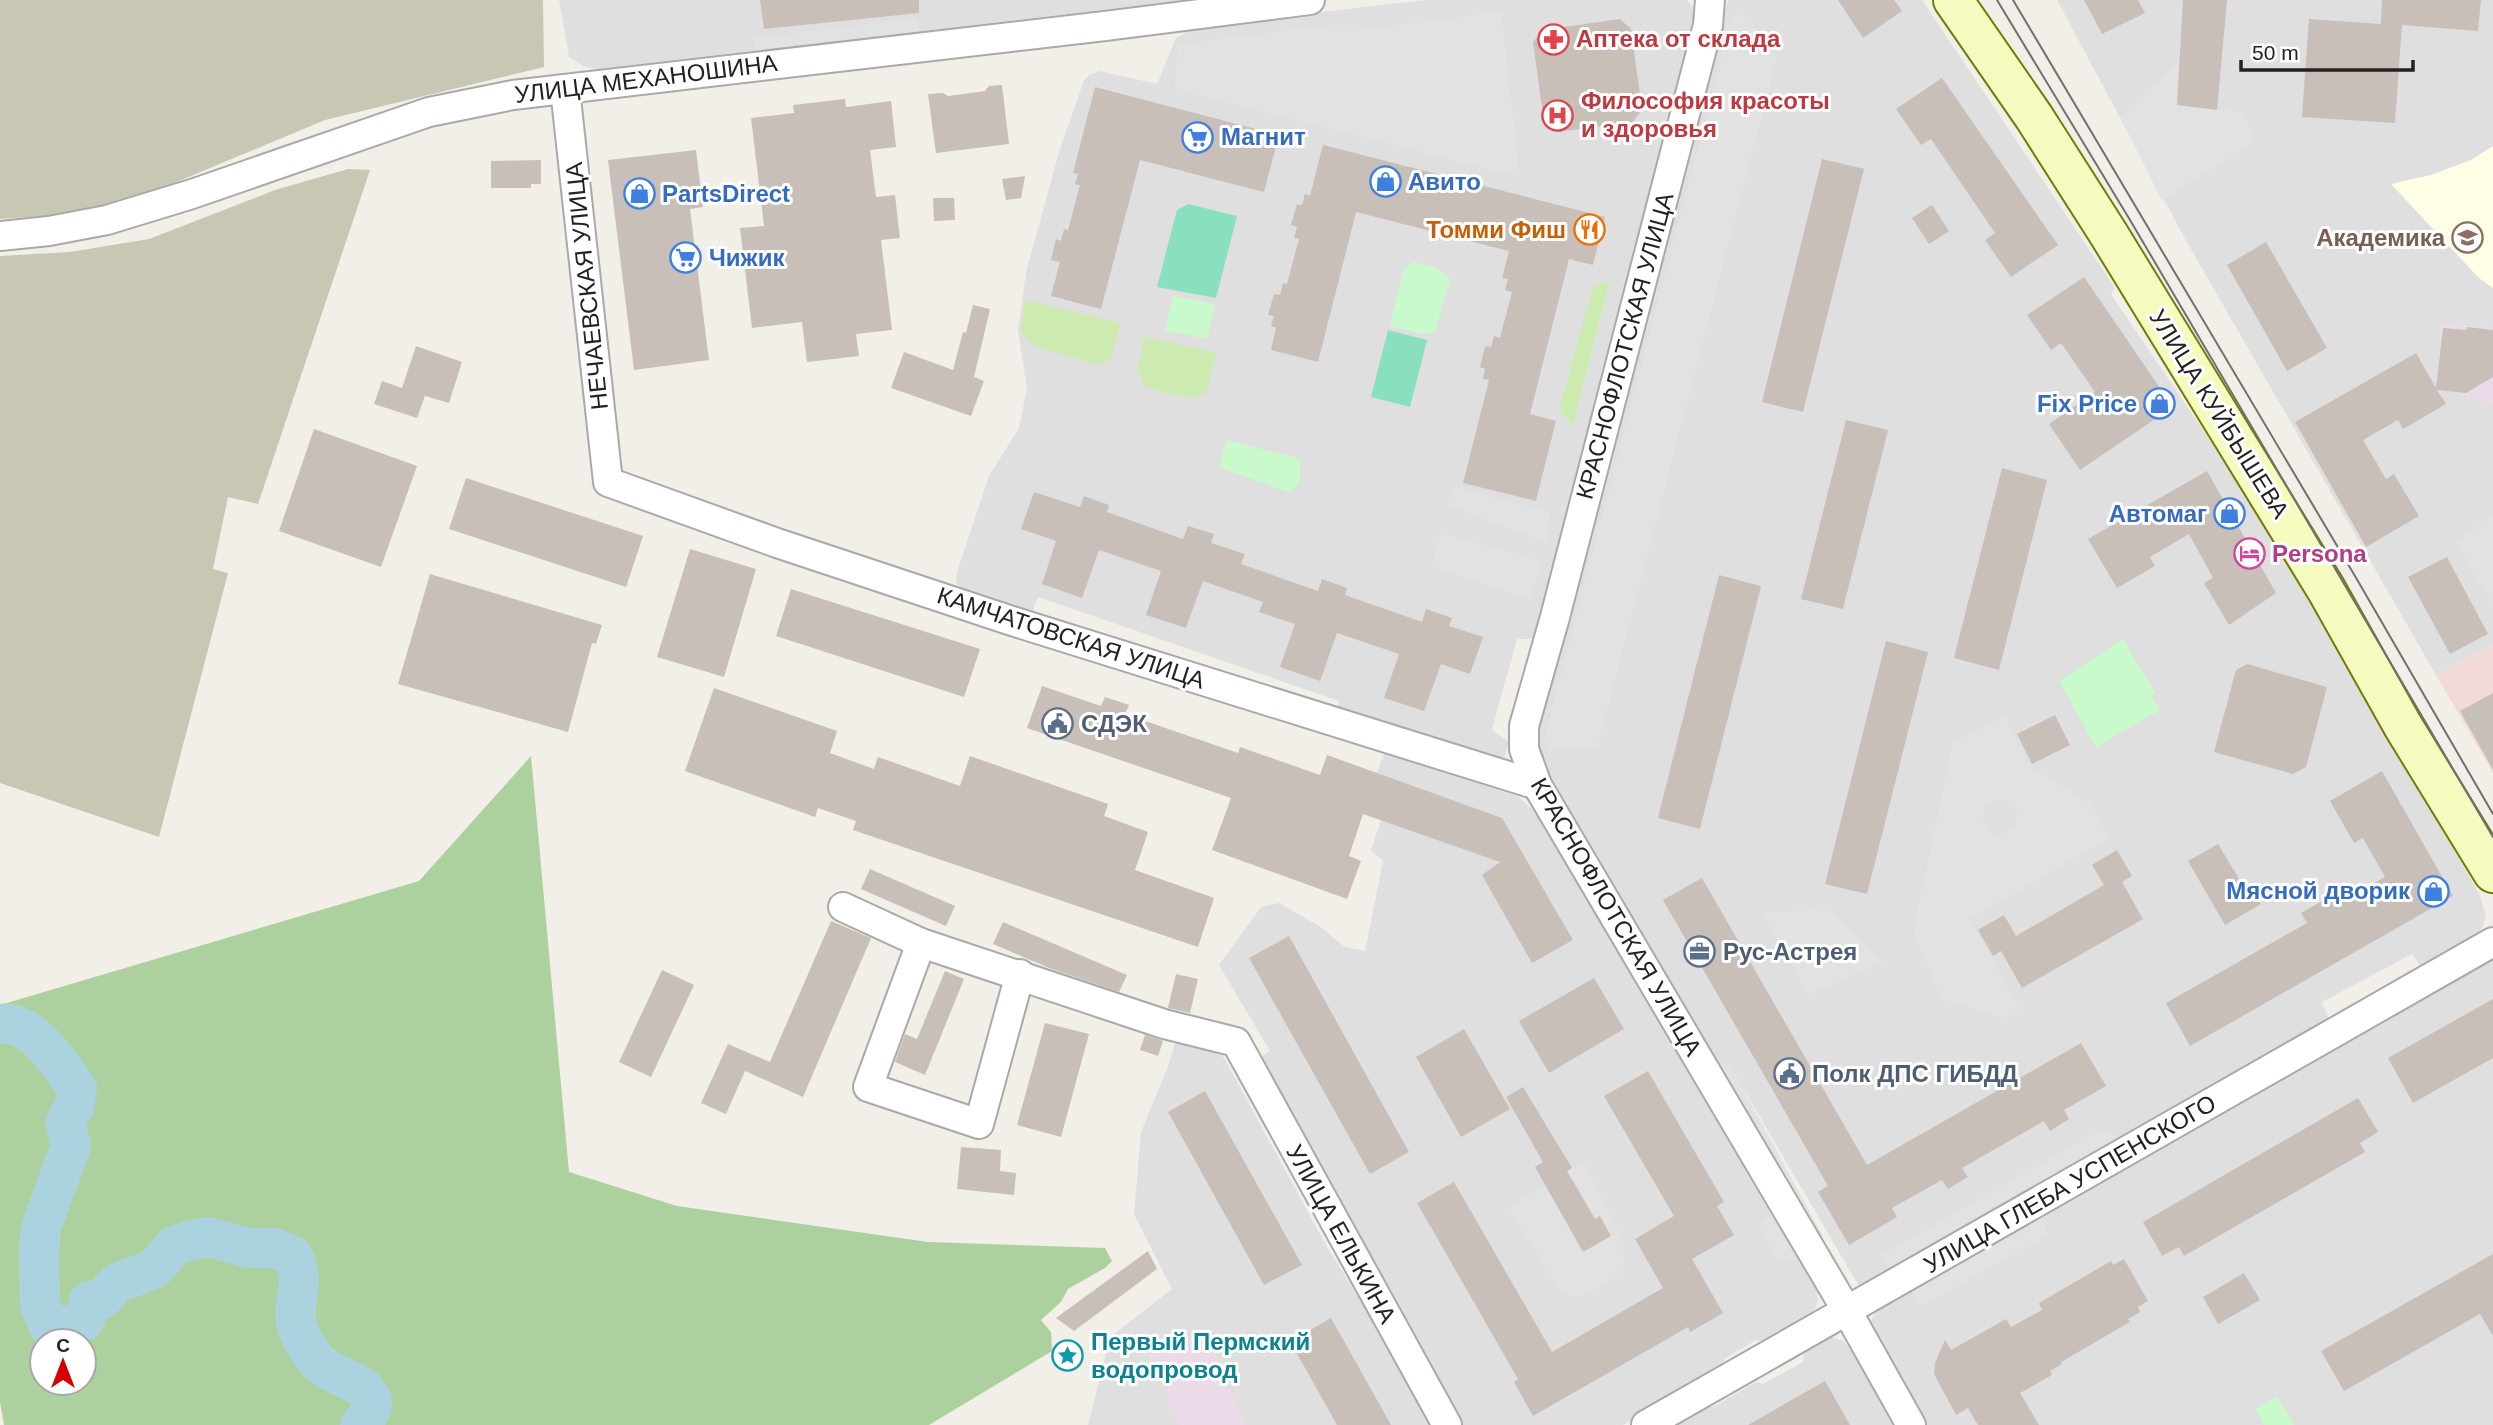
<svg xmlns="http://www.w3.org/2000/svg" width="2493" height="1425" font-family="Arial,sans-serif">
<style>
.residential{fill:#e0dfdf}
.commercial{fill:#f2dad9}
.industrial{fill:#ebdbe8}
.education{fill:#ffffe5}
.construction{fill:#c7c7b4}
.grass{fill:#cdebb0}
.forest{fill:#add19e;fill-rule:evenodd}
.park{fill:#c8facc}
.pitch{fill:#88e0be}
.parking{fill:#e2e2e2;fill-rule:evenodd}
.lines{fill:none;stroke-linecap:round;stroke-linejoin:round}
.river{stroke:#aad3df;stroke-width:40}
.building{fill:#c7bfb8}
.street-casing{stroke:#a9a9a9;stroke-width:32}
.secondary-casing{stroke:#707d05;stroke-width:42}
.street{stroke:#fff;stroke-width:28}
.secondary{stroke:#f7fabf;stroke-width:38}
.tram{stroke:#707070;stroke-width:2}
.labels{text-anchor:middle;stroke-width:6;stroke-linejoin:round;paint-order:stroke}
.health-label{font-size:24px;font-weight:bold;fill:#be3a42;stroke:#fff;text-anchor:start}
.street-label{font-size:24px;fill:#222;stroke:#fff}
.shop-label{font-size:24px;font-weight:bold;fill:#366cbe;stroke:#fff;text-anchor:start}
.food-label{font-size:24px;font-weight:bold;fill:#c56008;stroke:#fff;text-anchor:end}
.education-label{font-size:24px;font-weight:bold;fill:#785e54;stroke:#fff;text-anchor:end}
.hotel-label{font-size:24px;font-weight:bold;fill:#b23c85;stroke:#fff;text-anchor:start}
.service-label{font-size:24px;font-weight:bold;fill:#4e5e75;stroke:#fff;text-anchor:start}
.culture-label{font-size:24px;font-weight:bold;fill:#0d838f;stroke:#fff;text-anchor:start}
</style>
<rect width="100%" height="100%" fill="#f2efe9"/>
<g class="residential">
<path d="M559 0H1187L597 69 583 66 569 57Z"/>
<path d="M1425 0H1687L1693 7 1698 17 1537 639H1517L1492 730 1509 742 1505 755 1499 760 1337 712 1339 701 1038 597 1032 613 960 589 956 581 957 572 989 476 1019 428 1027 388 1018 330 1027 268 1060 149 1084 80 1089 75 1100 71 1157 84 1176 38 1198 26Z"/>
<path d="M1728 0H1922L2115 288 2111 294 2304 580 2479 894 2486 915 2483 926 2476 935 2421 967 2412 954 2322 1002 2329 1019 2119 1140 2103 1129 1882 1255 1890 1271 1860 1288 1729 1064H1717L1542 763 1536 747 1539 718Z"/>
<path d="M2057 0H2493V645L2436 675 2184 237Z"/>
<path d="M1384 753 1519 797 1544 821 1773 1211 1779 1262 1799 1259 1816 1290 1818 1300 1815 1309 1810 1317 1765 1343 1756 1340 1724 1359 1723 1368 1623 1425H1462L1260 1058 1270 1051 1219 965 1261 907 1279 903 1319 926 1345 947 1365 951 1383 861 1371 850 1381 820 1363 814Z"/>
<path d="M2493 959V1425H1922L1870 1327 1871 1320 1878 1309 1910 1290 1923 1305 2047 1235 2042 1215Z"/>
<path d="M1176 1039 1207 1040 1224 1058 1327 1247 1359 1298 1431 1425H1088L1110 1337 1172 1289 1134 1214 1141 1132 1169 1064Z"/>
<path d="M1832 1337 1843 1341 1849 1347 1894 1425H1672L1707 1405 1713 1407 1756 1382 1763 1384 1803 1362 1804 1350Z"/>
</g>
<path class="commercial" d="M2493 645V773L2436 675Z"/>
<g class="industrial">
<path d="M2440 324 2493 327V404L2465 398 2441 366Z"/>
<path d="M1206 1331 1246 1425H1179L1150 1355Z"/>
</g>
<path class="education" d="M2493 146V288L2479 278 2391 184 2431 175 2471 160Z"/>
<g class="construction">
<path d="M0 0H543L544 67 325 120 155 191 77 214 0 219Z"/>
<path d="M348 169 370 170 258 504 228 497 213 569 228 573 159 837 0 783V256L70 252 149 239 275 190Z"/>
</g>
<g class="grass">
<path d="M1610 280 1573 425 1559 410 1593 287Z"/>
<path d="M1025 300 1121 323 1110 360 1098 365 1035 346 1023 335 1021 329Z"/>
<path d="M1144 337 1216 352 1206 393C1186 403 1164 392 1144 386L1138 368Z"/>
</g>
<path class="forest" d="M531 756 569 1172 677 1206 928 1242 1105 1248 1112 1261 1105 1268 1068 1289 1061 1302 1041 1320 1051 1332 1052 1351 929 1425H4L0 1402V1005L419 881ZM42 1341H84V1383H42Z"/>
<g class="park">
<path d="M1415 262 1438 269 1450 279 1435 332 1422 334 1390 326 1404 268Z"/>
<path d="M1173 296 1215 304 1207 339 1165 330Z"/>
<path d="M1227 440 1300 459V480L1291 493 1219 467Z"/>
<path d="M2123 639 2155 693 2151 696 2160 710 2096 747 2059 681Z"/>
<path d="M2277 1397 2294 1425H2264L2255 1409Z"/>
</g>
<g class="pitch">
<path d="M1188 204 1237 216 1216 298 1157 287 1177 210Z"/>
<path d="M1388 330 1427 340 1410 407 1371 397Z"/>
</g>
<g class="parking">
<path d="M1737 11 1762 36 1777 58 1597 749 1548 750 1544 739 1728 32 1730 21Z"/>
<path d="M1501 12 1520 177 1174 89 1178 44 1341 24 1343 31Z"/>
<path d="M917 18 920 41 756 60 754 38Z"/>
<path d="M2178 61 2177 105 2244 112 2254 142 2162 201 2120 116Z"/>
<path d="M1455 487 1550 512 1548 543 1446 505Z"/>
<path d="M2493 514V605L2456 543Z"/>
<path d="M1441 533 1543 561 1530 600 1431 566Z"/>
<path d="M2004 716 2031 767 2092 805 2108 839 1970 919 2020 1010 2004 1019 1942 999 1913 932 1953 743ZM1998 799 2006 800 2017 812 2015 827 2001 835 1993 834 1987 829 1983 822 1985 807Z"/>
<path d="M1829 909 1884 962 1808 995 1762 913Z"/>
<path d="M1729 1063 1823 1236 1818 1245 1717 1064Z"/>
<path d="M2103 1129 2119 1140 1890 1271 1881 1255Z"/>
<path d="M1585 1163 1623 1240 1624 1266 1617 1277 1585 1295 1572 1297 1559 1289 1508 1208 1545 1184 1583 1252 1611 1236 1600 1217 1595 1219 1567 1171Z"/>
<path d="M1773 1211 1799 1259 1779 1262 1759 1224Z"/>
<path d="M2042 1215 2047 1235 1922 1306 1910 1290Z"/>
</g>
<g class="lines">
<path class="river" d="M0 1024C31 1019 61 1065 77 1088L74 1108 65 1122 71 1146 41 1227 39 1251 40 1305 49 1326 61 1328 85 1320 89 1301 101 1300 117 1283 154 1269 174 1246 191 1240 208 1237 249 1248H275L293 1256C307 1287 291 1300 297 1326 300 1338 309 1350 316 1360 334 1382 398 1384 360 1425"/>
</g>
<g class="building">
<path d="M760 0H919V13L764 29Z"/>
<path d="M1838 0H1894L1902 11 1863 38Z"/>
<path d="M2084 0H2138L2145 13 2102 34Z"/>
<path d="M2183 0H2227L2217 110 2177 105Z"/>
<path d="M2382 0H2481L2478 31 2402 25 2395 123 2302 117 2309 19 2381 24Z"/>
<path d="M1620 19 1631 29 1642 109 1633 122 1557 132 1544 122 1533 42 1543 30Z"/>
<path d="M1942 78 2058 245 2011 277 1985 240 1995 233 1931 139 1921 145 1896 109Z"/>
<path d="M1002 85 1009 144 936 153 928 94 943 93 948 96 985 91 989 86Z"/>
<path d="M1095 87 1279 135 1264 192 1140 160 1101 309 1051 296 1060 262 1051 260 1056 239 1061 241 1064 229 1068 230 1080 185 1075 184 1078 174 1073 173Z"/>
<path d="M845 99 846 107 891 101 896 147 870 150 876 197 895 195 900 238 881 240 892 330 856 334 859 356 807 362 802 322 752 328 740 228 764 226 751 118 794 113 793 105Z"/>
<path d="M1323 145 1605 217 1593 265 1569 259 1530 414 1556 421 1536 501 1463 483 1489 380 1483 379 1485 369 1480 367 1485 346 1491 347 1494 336 1500 338 1512 292 1505 290 1508 279 1502 278 1509 251 1356 212 1318 362 1271 350 1276 328 1271 326 1274 316 1268 315 1274 294 1280 295 1283 283 1287 284 1299 239 1294 238 1297 227 1291 225 1297 204 1302 205 1305 194 1310 196Z"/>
<path d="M696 150 703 207 690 209 709 360 634 370 608 160Z"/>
<path d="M1822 159 1864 169 1803 412 1762 402Z"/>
<path d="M541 160V184H531V188H491V161Z"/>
<path d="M1025 176 1021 198 1006 200 1002 179Z"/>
<path d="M933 198H954L955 220 934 221Z"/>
<path d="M1932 205 1949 231 1929 244 1912 218Z"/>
<path d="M2266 242 2327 348 2287 371 2227 265Z"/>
<path d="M2084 277 2173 407 2080 470 2049 424 2095 392 2061 343 2051 350 2027 315Z"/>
<path d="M973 305 990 309 974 377 984 381 971 416 891 388 904 352 953 370 963 332 966 333Z"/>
<path d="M2467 327 2493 330V377L2466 393 2437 390 2446 404 2403 429 2398 420 2363 440 2386 479 2394 474 2419 516 2366 547 2295 422 2416 353 2436 388 2443 328 2466 330Z"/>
<path d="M416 346 462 362 449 403 425 396 417 418 374 404 382 381 402 388Z"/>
<path d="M1846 420 1888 430 1843 609 1801 599Z"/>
<path d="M314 429 417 466 381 567 279 531Z"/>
<path d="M2002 468 2047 480 1999 670 1954 658Z"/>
<path d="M2207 471 2276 593 2229 625 2204 583 2213 578 2189 534 2150 557 2155 566 2117 588 2088 539Z"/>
<path d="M466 478 643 536 626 587 449 529Z"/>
<path d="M1034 492 1080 507 1084 496 1109 505 1107 512 1183 539 1188 526 1214 534 1211 543 1245 554 1241 564 1318 591 1322 579 1347 588 1345 595 1422 622 1426 609 1452 618 1449 626 1483 637 1470 674 1441 664 1424 711 1384 698 1399 654 1337 633 1320 681 1280 667 1295 624 1259 612 1263 602 1203 581 1186 628 1146 615 1161 571 1099 550 1082 598 1042 584 1056 541 1021 529Z"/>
<path d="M690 549 756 569 724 677 657 657Z"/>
<path d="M2447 557 2488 634 2450 654 2408 577Z"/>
<path d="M430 574 602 625 596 644 592 643 568 732 398 684Z"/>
<path d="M1719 575 1761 586 1700 829 1658 818Z"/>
<path d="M791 589 980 649 964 697 776 636Z"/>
<path d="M1886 641 1928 652 1867 894 1825 884Z"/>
<path d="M2247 664 2327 687 2306 767 2293 774 2214 752 2236 670Z"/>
<path d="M1042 686 1101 706 1105 697 1129 705 1125 714 1238 753 1240 747 1320 775 1327 755 1502 818 1573 940 1532 963 1482 875 1500 862 1363 814 1349 856 1361 861 1347 899 1212 850 1231 798 1027 728Z"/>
<path d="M714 688 837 731 830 753 874 769 878 757 960 786 970 756 1108 804 1104 816 1148 832 1135 870 1214 898 1198 947 853 830 856 821 818 808 815 817 685 771Z"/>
<path d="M2493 693V770L2460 711Z"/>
<path d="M2055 715 2070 745 2032 764 2017 734Z"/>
<path d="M2382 771 2453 896 2190 1046 2166 1003 2307 923 2301 913 2345 888 2350 897 2385 877 2363 838 2354 843 2330 801Z"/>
<path d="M2218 844 2244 887 2249 884 2261 904 2225 925 2188 861Z"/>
<path d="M2117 850 2132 876 2122 882 2143 919 2022 988 2001 951 1993 956 1978 930 2004 915 2016 936 2104 885 2092 865Z"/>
<path d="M870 869 955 906 946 926 861 889Z"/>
<path d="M1702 878 1867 1165 2081 1043 2106 1086 2064 1110 2069 1119 2050 1131 2044 1121 1962 1168 1968 1177 1948 1189 1942 1180 1892 1208 1897 1217 1849 1245 1818 1192 1828 1186 1663 900Z"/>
<path d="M831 921 871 938 803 1097 745 1071 726 1114 701 1103 728 1044 770 1062Z"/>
<path d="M1003 922 1127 975 1119 992 1049 968 993 944Z"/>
<path d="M1289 936 1409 1152 1370 1174 1249 958Z"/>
<path d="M662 970 694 985 651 1077 619 1062Z"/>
<path d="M945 971 964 979 925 1075 895 1062 905 1034 917 1039Z"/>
<path d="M1176 974 1198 979 1190 1013 1168 1008Z"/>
<path d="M1594 978 1624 1029 1549 1073 1519 1021Z"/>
<path d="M2493 999V1058L2413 1103 2388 1058Z"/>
<path d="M1045 1023 1089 1034 1061 1137 1017 1125Z"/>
<path d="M1464 1029 1510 1109 1461 1137 1416 1057Z"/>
<path d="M1145 1035 1163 1041 1158 1056 1140 1050Z"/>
<path d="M1648 1071 1724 1202 1717 1206 1734 1235 1692 1259 1723 1313 1690 1332 1688 1327 1533 1416 1514 1382 1518 1379 1417 1203 1454 1182 1552 1352 1663 1288 1635 1239 1674 1216 1604 1096Z"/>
<path d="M1523 1087 1572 1168 1567 1171 1595 1219 1600 1216 1611 1236 1583 1252 1535 1167 1543 1162 1506 1097Z"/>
<path d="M1205 1091 1302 1265 1264 1285 1168 1112Z"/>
<path d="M2358 1098 2378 1132 2360 1143 2365 1152 2184 1256 2179 1247 2162 1256 2143 1222Z"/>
<path d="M961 1147 1001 1150 1000 1171 1016 1173 1014 1195 957 1189Z"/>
<path d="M1148 1251 1157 1269 1074 1331 1056 1318Z"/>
<path d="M2493 1254V1336L2480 1314 2344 1391 2321 1351Z"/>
<path d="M2124 1259 2148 1301 2138 1307 2140 1312 2128 1319 2130 1322 2061 1362 2062 1364 2050 1371 2052 1375 2020 1393 2039 1425H1978L1968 1408 1956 1415 1934 1374 1935 1363 1945 1340 1951 1350 2006 1319 2011 1327 2042 1310 2039 1303 2111 1261 2113 1265Z"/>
<path d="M2244 1273 2260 1300 2218 1324 2203 1297Z"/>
<path d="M1331 1318 1391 1425H1337L1304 1366 1290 1342Z"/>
<path d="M1825 1381 1850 1425H1748Z"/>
</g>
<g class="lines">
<defs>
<g id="street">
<path d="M1710 0 1708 25 1555 617 1524 726V749L1537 785 1847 1311 1911 1425"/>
<path d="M565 89 608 482 777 543 1012 621 1537 785"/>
<path d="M0 236 49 231 107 220 192 194 429 112 513 95 1105 26 1310 0"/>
<path d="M843 907 921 943 1164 1024 1236 1042 1447 1425"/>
<path d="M921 943 868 1087 979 1124 1020 974"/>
<path d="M1646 1425 2493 942"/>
</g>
<path id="secondary" d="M1953 0 2034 117 2108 233 2326 589 2403 726 2493 873"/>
</defs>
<use href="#street" class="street-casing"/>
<use href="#secondary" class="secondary-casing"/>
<use href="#street" class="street"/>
<use href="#secondary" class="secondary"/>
<g class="tram">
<path d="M1997 0 2130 220 2493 837"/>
<path d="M2013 0 2355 576 2493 814"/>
</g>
</g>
<defs>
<symbol id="pharmacy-ring" viewBox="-11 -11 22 22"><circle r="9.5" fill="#fff" stroke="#e0444e" stroke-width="1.5"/><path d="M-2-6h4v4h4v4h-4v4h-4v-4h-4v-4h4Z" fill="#e0444e"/></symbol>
<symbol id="hospital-ring" viewBox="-11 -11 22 22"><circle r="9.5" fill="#fff" stroke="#e0444e" stroke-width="1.5"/><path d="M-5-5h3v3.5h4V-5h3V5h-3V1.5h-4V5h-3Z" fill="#e0444e"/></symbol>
<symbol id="supermarket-ring" viewBox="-11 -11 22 22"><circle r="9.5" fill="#fff" stroke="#3f7fe0" stroke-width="1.5"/><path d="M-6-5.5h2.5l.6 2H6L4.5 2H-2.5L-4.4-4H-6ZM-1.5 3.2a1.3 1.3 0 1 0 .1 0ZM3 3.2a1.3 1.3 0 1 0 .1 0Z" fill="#3f7fe0"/></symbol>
<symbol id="shop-ring" viewBox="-11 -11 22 22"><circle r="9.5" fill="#fff" stroke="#3f7fe0" stroke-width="1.5"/><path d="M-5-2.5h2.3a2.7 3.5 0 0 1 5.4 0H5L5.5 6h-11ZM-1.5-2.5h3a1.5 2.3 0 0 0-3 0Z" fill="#3f7fe0"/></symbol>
<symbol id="restaurant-ring" viewBox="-11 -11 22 22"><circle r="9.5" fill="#fff" stroke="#e8710a" stroke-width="1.5"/><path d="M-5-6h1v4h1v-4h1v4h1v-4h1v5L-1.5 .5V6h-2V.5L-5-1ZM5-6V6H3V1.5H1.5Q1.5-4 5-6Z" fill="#e8710a"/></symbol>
<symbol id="school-ring" viewBox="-11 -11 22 22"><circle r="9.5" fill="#fff" stroke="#8d6e63" stroke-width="1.5"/><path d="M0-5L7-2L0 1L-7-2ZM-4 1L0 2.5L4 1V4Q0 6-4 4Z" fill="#8d6e63"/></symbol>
<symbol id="hotel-ring" viewBox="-11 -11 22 22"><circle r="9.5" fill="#fff" stroke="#d1479c" stroke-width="1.5"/><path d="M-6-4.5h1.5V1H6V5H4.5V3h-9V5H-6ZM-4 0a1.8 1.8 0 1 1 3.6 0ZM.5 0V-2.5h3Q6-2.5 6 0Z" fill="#d1479c"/></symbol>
<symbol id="civic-ring" viewBox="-11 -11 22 22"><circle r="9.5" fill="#fff" stroke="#5c6f8a" stroke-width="1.5"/><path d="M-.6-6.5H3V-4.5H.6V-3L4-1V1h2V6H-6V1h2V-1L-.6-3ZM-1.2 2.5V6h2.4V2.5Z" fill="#5c6f8a"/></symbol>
<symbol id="office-ring" viewBox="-11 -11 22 22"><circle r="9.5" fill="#fff" stroke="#5c6f8a" stroke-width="1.5"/><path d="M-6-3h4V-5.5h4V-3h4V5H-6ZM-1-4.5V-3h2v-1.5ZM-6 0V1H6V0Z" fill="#5c6f8a"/></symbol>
<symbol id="sight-ring" viewBox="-11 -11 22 22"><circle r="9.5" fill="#fff" stroke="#0f9aa8" stroke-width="1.5"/><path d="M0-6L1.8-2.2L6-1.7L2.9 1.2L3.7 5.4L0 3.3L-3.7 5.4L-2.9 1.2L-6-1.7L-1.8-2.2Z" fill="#0f9aa8"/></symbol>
</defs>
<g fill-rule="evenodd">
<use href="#pharmacy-ring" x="1536" y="22" width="35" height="35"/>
<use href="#hospital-ring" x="1540" y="98" width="35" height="35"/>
<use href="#supermarket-ring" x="1180" y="120" width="35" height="35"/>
<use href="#shop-ring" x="1368" y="164" width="35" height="35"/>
<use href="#shop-ring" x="622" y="176" width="35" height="35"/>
<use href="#restaurant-ring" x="1572" y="212" width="35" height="35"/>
<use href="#school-ring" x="2450" y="220" width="35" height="35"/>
<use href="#supermarket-ring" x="668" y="240" width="35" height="35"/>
<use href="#shop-ring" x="2142" y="386" width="35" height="35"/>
<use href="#shop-ring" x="2212" y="496" width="35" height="35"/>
<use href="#hotel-ring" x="2232" y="536" width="35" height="35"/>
<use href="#civic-ring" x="1040" y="706" width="35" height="35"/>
<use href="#shop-ring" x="2416" y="874" width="35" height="35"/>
<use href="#office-ring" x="1682" y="934" width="35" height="35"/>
<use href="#civic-ring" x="1772" y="1056" width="35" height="35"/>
<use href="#sight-ring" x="1050" y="1338" width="35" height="35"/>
</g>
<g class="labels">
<g class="health-label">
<text x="1576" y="47">Аптека от склада</text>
<text x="1581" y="109">Философия красоты<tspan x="1581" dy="28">и здоровья</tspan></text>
</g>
<g class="street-label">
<text transform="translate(646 79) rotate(-7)" y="8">УЛИЦА МЕХАНОШИНА</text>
<text transform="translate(587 286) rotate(-96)" y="8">НЕЧАЕВСКАЯ УЛИЦА</text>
<text transform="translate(1625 346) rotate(-75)" y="8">КРАСНОФЛОТСКАЯ УЛИЦА</text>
<text transform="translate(2219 414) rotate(58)" y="8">УЛИЦА КУЙБЫШЕВА</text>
<text transform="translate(1071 638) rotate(18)" y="8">КАМЧАТОВСКАЯ УЛИЦА</text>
<text transform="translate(1616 917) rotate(60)" y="8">КРАСНОФЛОТСКАЯ УЛИЦА</text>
<text transform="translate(2070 1184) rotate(-30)" y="8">УЛИЦА ГЛЕБА УСПЕНСКОГО</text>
<text transform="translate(1341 1234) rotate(61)" y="8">УЛИЦА ЕЛЬКИНА</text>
</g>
<g class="shop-label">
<text x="1221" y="145">Магнит</text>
<text x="1408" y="190">Авито</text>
<text x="662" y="202">PartsDirect</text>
<text x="709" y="266">Чижик</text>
<text x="2137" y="412" text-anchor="end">Fix Price</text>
<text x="2207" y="522" text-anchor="end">Автомаг</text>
<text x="2410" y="899" text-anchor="end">Мясной дворик</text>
</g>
<g class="food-label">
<text x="1566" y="238">Томми Фиш</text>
</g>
<g class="education-label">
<text x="2445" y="246">Академика</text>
</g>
<g class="hotel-label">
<text x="2272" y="562">Persona</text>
</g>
<g class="service-label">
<text x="1081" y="732">СДЭК</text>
<text x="1723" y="960">Рус-Астрея</text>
<text x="1812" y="1082">Полк ДПС ГИБДД</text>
</g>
<g class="culture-label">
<text x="1091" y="1350">Первый Пермский<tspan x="1091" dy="28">водопровод</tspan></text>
</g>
</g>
<g transform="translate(63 1362)"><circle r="33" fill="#ffffff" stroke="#a7a7a7" stroke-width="2"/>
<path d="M0-5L12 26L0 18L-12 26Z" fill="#d40000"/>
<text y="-10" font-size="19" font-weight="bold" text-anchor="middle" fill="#222222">С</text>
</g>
<path d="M2241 60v10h172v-10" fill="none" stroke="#222222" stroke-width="3.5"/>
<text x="2252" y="60" font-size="21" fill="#222222" stroke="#ffffff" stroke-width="5" paint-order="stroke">50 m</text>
</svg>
